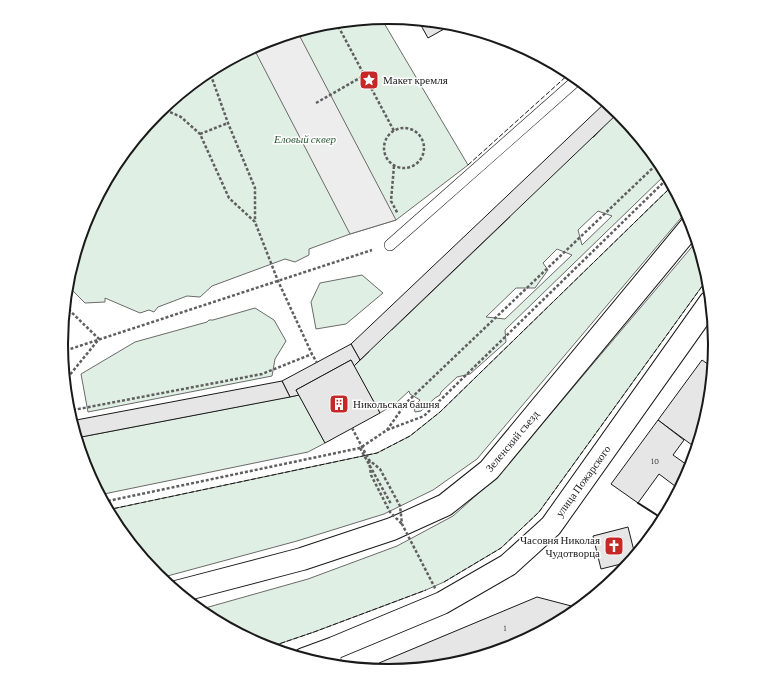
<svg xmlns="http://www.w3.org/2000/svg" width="775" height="688" font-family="'Crimson Pro',serif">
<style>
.green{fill:#e0efe3;stroke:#6a6a6a;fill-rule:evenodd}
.parking{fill:#ededed;stroke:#6a6a6a}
.building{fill:#e6e6e6;stroke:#1a1a1a}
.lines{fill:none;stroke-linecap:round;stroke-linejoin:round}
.service-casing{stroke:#1a1a1a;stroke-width:12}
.minor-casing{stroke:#1a1a1a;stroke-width:24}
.secondary-casing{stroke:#1a1a1a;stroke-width:24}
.path{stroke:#5f5f5f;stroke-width:2.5;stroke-dasharray:3 2;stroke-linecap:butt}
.service{stroke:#fff;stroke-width:11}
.minor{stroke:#fff;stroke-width:22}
.secondary{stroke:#fff;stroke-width:22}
.path-bridge{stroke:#5f5f5f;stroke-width:2.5;stroke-dasharray:3 2;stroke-linecap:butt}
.fence{stroke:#1a1a1a;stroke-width:1;stroke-dasharray:5 2;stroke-linecap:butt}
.wall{stroke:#1a1a1a;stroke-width:2}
.labels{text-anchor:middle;stroke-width:3;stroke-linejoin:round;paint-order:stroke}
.number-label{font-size:9px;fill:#4d4d4d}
.poi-label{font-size:11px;fill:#1a1a1a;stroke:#fff;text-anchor:start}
.park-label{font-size:11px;font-style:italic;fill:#2b5a34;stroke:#fff}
.street-label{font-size:11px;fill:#1a1a1a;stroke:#fff}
.rim{fill:none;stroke:#1a1a1a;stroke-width:2}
</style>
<rect width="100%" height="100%" fill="#fff"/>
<g class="green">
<path d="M381 18 468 165 396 220 350 234 309 249V255L295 262 285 259 212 286 200 297 187 296 158 307 154 312 149 310 140 313 105 298V302L85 303 66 284 67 280 85 219 116 162 156 113 206 72 263 42 324 23Z"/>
<path d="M611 107 619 113 660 163 666 174 505 330 506 342 470 374 457 377 441 392 440 395 435 398 421 411 415 412 414 406 420 400 410 394 409 391 396 403 380 413 354 366 369 352 367 345 387 327 392 330 510 217 506 208 584 139 594 137 603 127 605 113ZM598 211 612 216 582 245 578 230ZM557 249 572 255 505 319 486 317 516 288H535L548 270 543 263Z"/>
<path d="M672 186 686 212 477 459 433 490 384 514 297 541 160 578 156 575 115 525 107 510 377 453 410 436 440 412Z"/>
<path d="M696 242 708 278 539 512 501 548 444 582 426 590 314 632 267 648 262 646 206 616 198 610 308 579 397 546 453 516 499 475Z"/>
<path d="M362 275 383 293 346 324 316 329 311 302 320 283Z"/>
<path d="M255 308 274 320 286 341 275 359 272 376 88 412 81 374 135 342 207 322 209 320H213Z"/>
<path d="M299 395 325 443 308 452 99 495 85 469 76 438Z"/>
</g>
<path class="parking" d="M297 31 396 220 350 234 253 47 263 42Z"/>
<g class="building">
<path d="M418 20 452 23 453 24 428 38Z"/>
<path d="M606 102 618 113 360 360 351 344Z"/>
<path d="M351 344 360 360 354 366 351 360 296 390 299 395 290 397 282 381Z"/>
<path d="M351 360 380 413 325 443 296 390Z"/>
<path d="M702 360 712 367 708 408 696 448 658 420Z"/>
<path d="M282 381 290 397 76 438 71 421Z"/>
<path d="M658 420 684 440 673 455 690 467 679 489 659 474 638 503 611 484Z"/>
<path d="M628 527 635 555 629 562 601 569 593 536Z"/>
<path d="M537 597 579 608 569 616 524 640 500 650 451 665 387 671 377 670 379 663Z"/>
</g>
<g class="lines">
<defs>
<g id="service">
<path d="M390 245 578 79"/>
<path d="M334 648 336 666"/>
</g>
<path id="minor" d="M304 659 334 648 442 603 508 565 551 526 710 302"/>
<path id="secondary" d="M176 592 302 559 392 529 445 505 489 470 692 225"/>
</defs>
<use href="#service" class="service-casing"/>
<use href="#minor" class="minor-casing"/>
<use href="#secondary" class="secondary-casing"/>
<g class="path">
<path d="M336 22 394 131"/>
<path d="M209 70 228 123 255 188V222"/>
<path d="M316 103 365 75"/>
<path d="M161 108 181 117 200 134 229 198 255 222 278 281 312 354 317 363"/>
<circle cx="404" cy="148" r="20"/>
<path d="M200 134 228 123"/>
<path d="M394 166 391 201 398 214"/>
<path d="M61 352 372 250"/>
<path d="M64 382 99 339 64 305"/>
<path d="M68 411 262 374 312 354"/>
<path d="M387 430 424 416 668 178"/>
<path d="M360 448 391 504"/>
<path d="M103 502 360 448 387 430 406 403 659 162"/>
</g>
<use href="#service" class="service"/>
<use href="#minor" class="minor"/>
<use href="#secondary" class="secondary"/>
<g class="path-bridge">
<path d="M352 428 369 460 380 469 400 506 402 524 436 590"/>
<path d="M369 460 371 475 390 512 402 524"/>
</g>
<g class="fence">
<path d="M468 165 570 73"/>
<path d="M107 510 377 453 410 436 440 412 672 186"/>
<path d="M444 582 501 548 539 512 708 278"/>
<path d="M267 648 314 632 426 590"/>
</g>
<path class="wall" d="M638 503 663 519"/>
</g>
<defs>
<symbol id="sight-square" viewBox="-11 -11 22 22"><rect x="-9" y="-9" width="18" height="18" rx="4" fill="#c62828" stroke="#fff"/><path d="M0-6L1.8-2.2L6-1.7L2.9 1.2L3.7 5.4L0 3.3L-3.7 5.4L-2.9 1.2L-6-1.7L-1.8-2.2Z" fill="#fff"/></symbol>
<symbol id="building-square" viewBox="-11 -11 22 22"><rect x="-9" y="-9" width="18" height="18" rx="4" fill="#c62828" stroke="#fff"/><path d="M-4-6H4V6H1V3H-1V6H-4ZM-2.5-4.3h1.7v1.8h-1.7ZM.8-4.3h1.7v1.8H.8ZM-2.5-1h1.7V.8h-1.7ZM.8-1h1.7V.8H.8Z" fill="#fff"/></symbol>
<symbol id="church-square" viewBox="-11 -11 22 22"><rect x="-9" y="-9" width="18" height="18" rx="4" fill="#c62828" stroke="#fff"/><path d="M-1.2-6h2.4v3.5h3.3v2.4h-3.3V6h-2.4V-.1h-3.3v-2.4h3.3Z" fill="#fff"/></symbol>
</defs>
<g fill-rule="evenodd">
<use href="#sight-square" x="358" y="69" width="22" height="22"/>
<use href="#building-square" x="328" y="393" width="22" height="22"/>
<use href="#church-square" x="603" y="535" width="22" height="22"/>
</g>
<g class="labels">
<g class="number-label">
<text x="655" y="464">10</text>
<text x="505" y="631">1</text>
</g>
<g class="poi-label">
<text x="383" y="84">Макет кремля</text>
<text x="353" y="408">Никольская башня</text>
<text x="600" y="544" text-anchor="end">Часовня Николая<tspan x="600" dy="13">Чудотворца</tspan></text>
</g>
<g class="park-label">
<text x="305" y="143">Еловый сквер</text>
</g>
<g class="street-label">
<text transform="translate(512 441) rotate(-50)" y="4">Зеленский съезд</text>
<text transform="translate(583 481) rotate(-54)" y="4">улица Пожарского</text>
</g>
</g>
<path d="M0 0H775V688H0ZM68 344a320 320 0 1 1 640 0a320 320 0 1 1-640 0Z" fill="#fff" fill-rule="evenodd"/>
<path class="rim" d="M68 344a320 320 0 1 1 640 0a320 320 0 1 1-640 0Z"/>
</svg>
